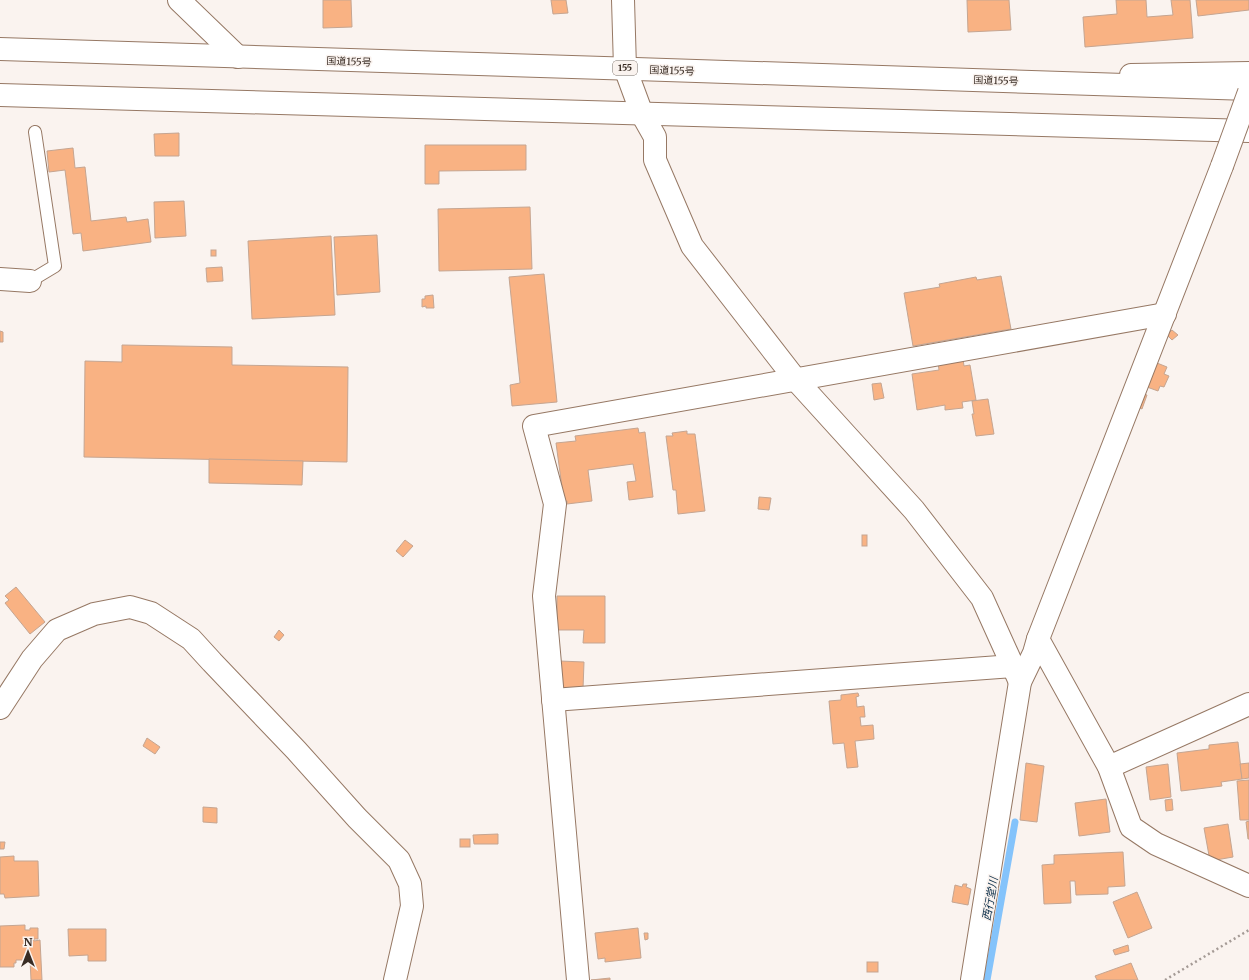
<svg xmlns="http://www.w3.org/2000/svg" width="1249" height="980" font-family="Merriweather,'Noto Sans JP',serif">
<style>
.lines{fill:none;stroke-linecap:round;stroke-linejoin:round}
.stream{stroke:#84c3fb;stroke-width:7}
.building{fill:#f9b283;stroke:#c5a591}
.lane-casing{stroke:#967864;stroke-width:14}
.street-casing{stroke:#967864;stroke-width:24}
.secondary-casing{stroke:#967864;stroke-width:24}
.highway-casing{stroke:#967864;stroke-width:24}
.path{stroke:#a49a95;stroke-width:2.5;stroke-dasharray:2 3;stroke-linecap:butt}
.lane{stroke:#fff;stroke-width:12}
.street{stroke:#fff;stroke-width:22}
.secondary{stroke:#fff;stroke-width:22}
.highway{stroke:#fff;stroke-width:22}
.street-bridge-casing{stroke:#967864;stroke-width:24;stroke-linecap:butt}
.street-bridge{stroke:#fff;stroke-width:22}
.labels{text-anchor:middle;stroke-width:3;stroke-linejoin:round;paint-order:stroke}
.shield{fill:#faf3ef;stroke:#736861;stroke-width:1}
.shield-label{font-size:9px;font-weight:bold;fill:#392c24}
.street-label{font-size:10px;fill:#392c24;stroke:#faf3ef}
.water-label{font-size:11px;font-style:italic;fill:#0b2e49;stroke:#faf3ef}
</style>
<rect width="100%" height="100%" fill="#faf3ef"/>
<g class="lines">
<path class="stream" d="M987 980 1015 822"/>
</g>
<g class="building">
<path d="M323 0H351L352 27 323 28Z"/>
<path d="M551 0H566L568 13 553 14Z"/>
<path d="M967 0H1009L1011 30 968 32Z"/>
<path d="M1116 0H1146L1147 17 1173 15 1171 0H1190L1193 38 1085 47 1083 17 1117 14Z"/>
<path d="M1196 0H1249V10L1198 16Z"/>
<path d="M179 133V156H155L154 134Z"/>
<path d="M425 145H526V170L439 171V184H425Z"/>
<path d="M73 148 75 168 85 167 91 221 126 217 127 222 148 219 151 242 83 251 81 233 73 234 65 170 49 172 47 151Z"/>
<path d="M184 201 186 236 155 238 154 202Z"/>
<path d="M530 207 532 269 439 271 438 209Z"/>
<path d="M377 235 380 292 337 295 334 237Z"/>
<path d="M331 236 335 315 252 319 248 241Z"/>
<rect x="211" y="250" width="5" height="6"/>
<path d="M222 267 223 281 207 282 206 268Z"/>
<path d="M544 274 557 402 512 406 510 385 520 383 509 277Z"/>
<path d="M1001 276 1011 329 913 346 904 293 940 287 939 284 976 277 977 280Z"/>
<path d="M433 295 434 308H426V306L422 307V299H425V296Z"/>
<path d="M1172 330 1178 335 1172 340 1167 335Z"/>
<path d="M0 331 3 332V342H0Z"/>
<path d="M122 345 232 347V365L348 367 347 462 84 457 85 361 122 362Z"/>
<path d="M963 359 964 366 970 365 976 400 962 402 963 408 945 410V405L917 410 912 374 939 370 938 363Z"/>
<path d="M1157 363 1167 367 1164 374 1169 376 1164 387 1160 386 1158 391 1147 387Z"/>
<path d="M881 383 884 398 874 400 872 384Z"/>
<path d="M1143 394 1147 395 1142 409 1138 407Z"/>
<path d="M988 399 994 434 976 436 972 414H974L972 401Z"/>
<path d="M638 428 639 433 645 432 653 497 629 500 627 482 636 481 633 464 588 470 592 501 567 504V501L564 502 556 443 576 441 575 436Z"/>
<path d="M687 431V434H695L705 511 678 514 676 490H673L666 436H673L672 433Z"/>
<path d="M209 459 303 461 302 485 209 483Z"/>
<path d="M759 497 771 498 769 510 758 509Z"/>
<rect x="862" y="535" width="5" height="11"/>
<path d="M405 540 413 546 403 557 396 551Z"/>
<path d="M16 587 45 622 30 634 5 603 9 600 5 596Z"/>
<path d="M557 596H605V643H583L584 630H557Z"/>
<path d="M279 630 284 635 279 641 274 637Z"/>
<path d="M560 661 584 662 583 689 559 687Z"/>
<path d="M858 693 859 696 856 697 857 707 864 706 865 717H860L861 726 873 725 874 739 855 741 858 767 847 768 844 743 833 744 829 701 841 700V695Z"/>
<path d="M147 738 160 747 155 754 143 746Z"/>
<path d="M1238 742 1242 779 1221 782 1222 786 1181 791 1177 753 1209 749V745Z"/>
<path d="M1026 763 1044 766 1037 822 1020 820Z"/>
<path d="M1249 763V778L1242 779 1240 764Z"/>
<path d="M1168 764 1171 797 1150 800 1146 767Z"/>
<path d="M1249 780V820H1240L1237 781Z"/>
<path d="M1106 799 1110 832 1079 836 1075 803Z"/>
<path d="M1172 799 1173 810 1166 811 1165 800Z"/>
<path d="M203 807 217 808V823L203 822Z"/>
<path d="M1249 821V839H1248L1246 822Z"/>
<path d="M1228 824 1233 857 1210 861 1204 828Z"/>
<path d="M498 834V844H474L473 835Z"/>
<rect x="460" y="839" width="10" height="8"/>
<path d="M0 842H5L4 849H0Z"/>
<path d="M1123 852 1125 886 1108 887V894L1076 895 1075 881H1070L1071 903 1044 904 1042 865 1054 864V855Z"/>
<path d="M14 856V861H38L39 896 5 898 4 894H0V857Z"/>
<path d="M963 884H967L966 887 971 889 968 905 952 902 955 885 962 887Z"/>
<path d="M1137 892 1152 928 1128 938 1113 902Z"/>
<path d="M25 925V930H30V928H38V939H34V941L40 940 42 980H31L30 960H16V963H14V967H0V926Z"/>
<path d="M638 928 641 958 605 962V958L598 959 595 933Z"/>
<path d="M68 929H106V961H88V955L69 956Z"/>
<path d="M644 933H648V939L645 940Z"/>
<path d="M1128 945 1129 951 1115 955 1113 950Z"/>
<rect x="867" y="962" width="11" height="10"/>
<path d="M1131 963 1138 980H1097L1095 976Z"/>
<path d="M610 978V980H591Z"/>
</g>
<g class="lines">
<defs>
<path id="lane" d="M30 281 55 266 35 132"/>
<g id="street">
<path d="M179 0 238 57"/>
<path d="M623 0 625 68 642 114 655 137V160L692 246 796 380 914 510 982 598 1020 682"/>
<path d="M0 279 30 281"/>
<path d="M1038 639 1109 767 1131 827 1156 844 1249 886"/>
<path d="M553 700 1013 666"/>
<path d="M0 708 32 659 57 630 94 614 130 607 151 613 191 639 212 662 296 750 357 818 399 860 410 884 412 906 395 980"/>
<path d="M1109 767 1249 704"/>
<path d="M578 980 544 596 555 504 534 426 1165 314"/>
<path d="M972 980 1020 682 1034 653 1038 639 1222 166"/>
</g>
<path id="secondary" d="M1131 75 1249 73"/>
<g id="highway">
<path d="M0 49C416 64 833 73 1249 89"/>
<path d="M0 95 1249 131"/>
</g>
</defs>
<use href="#lane" class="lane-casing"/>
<use href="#street" class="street-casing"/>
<use href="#secondary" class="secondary-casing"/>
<use href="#highway" class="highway-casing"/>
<path class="path" d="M1165 980 1249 930"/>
<use href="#lane" class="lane"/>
<use href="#street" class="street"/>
<use href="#secondary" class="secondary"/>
<use href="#highway" class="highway"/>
<defs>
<path id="street-bridge" d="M1222 166 1249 92"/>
</defs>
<use href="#street-bridge" class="street-bridge-casing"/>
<use href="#street-bridge" class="street-bridge"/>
</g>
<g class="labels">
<rect class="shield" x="613" y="61" width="24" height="14" rx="3"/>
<g class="shield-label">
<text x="625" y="71">155</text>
</g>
<g class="street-label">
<text transform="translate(349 61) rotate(2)" y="4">国道155号</text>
<text transform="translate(672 70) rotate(2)" y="4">国道155号</text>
<text transform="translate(996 80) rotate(2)" y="4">国道155号</text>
</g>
<g class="water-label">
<text transform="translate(990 899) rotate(-80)" y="4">西行堂川</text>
</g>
</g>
<g transform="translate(28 952)" stroke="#faf3ef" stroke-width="3" paint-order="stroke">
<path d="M0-3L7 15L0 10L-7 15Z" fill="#392c24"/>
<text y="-6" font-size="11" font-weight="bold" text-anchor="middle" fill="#392c24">N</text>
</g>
</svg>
